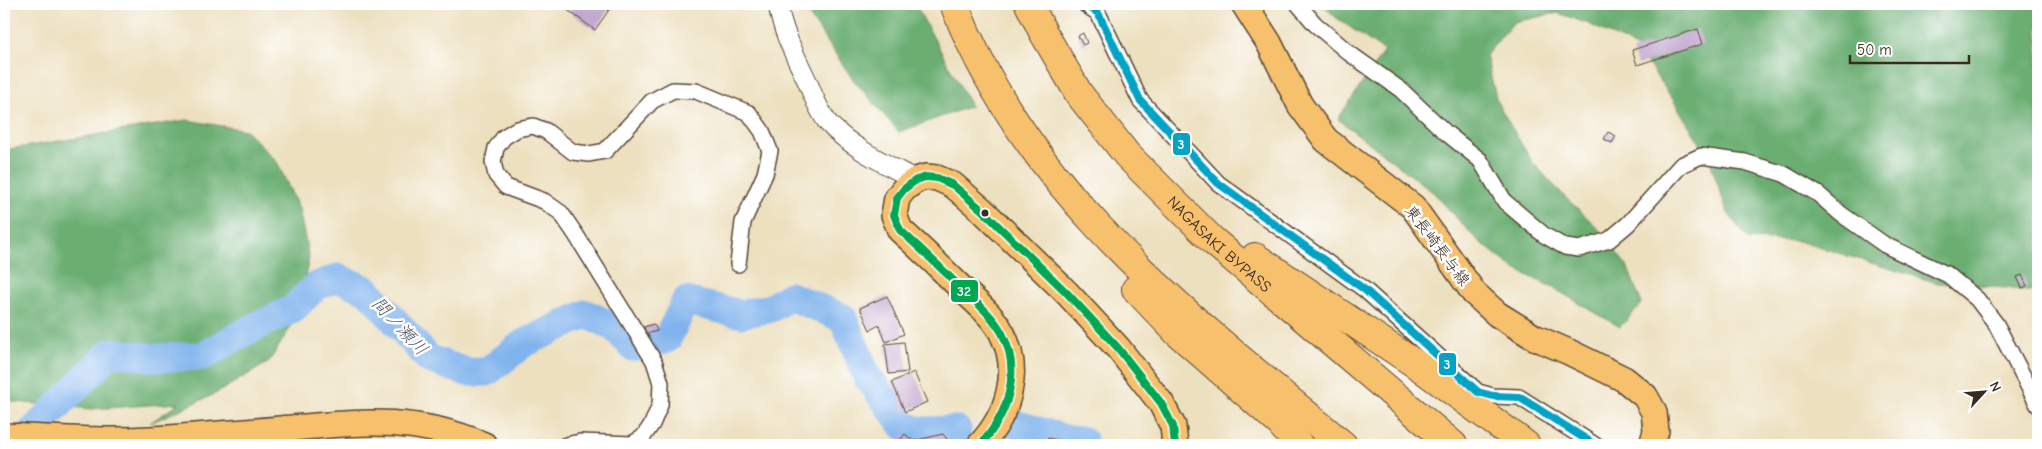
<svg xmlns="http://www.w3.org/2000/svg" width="2042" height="449" font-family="'Comic Neue','Klee One',sans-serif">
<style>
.forest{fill:#6bae72;stroke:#536c48}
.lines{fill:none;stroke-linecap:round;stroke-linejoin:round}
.river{stroke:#80b3ed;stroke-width:29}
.building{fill:#c0a4cc}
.minor-casing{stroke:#564536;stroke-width:18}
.tertiary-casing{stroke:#564536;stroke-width:21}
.primary-casing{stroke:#564536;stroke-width:28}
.motorway-casing{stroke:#564536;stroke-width:30}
.minor{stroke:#fff;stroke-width:15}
.tertiary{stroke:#fff;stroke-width:19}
.primary{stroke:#f7c06c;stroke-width:25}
.motorway{stroke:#f7c06c;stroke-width:28}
.bus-1-casing{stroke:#fff;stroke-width:11}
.bus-2-casing{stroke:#fff;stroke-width:11}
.bus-1{stroke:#03a3c5;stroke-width:8}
.bus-2{stroke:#00a651;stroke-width:8}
.bus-dot{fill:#3b2a1e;stroke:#fff;stroke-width:2}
.labels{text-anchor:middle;stroke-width:5;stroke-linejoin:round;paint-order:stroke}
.street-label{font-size:16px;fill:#3b2a1e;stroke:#fff}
.water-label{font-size:18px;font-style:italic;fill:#535a66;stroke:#fff}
.line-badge{stroke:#fff;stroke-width:2}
.badge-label{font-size:14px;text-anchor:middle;font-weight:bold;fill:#fff}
</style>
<rect width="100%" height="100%" fill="#fff"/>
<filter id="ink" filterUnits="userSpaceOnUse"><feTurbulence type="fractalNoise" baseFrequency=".02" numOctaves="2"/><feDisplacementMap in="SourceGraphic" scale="10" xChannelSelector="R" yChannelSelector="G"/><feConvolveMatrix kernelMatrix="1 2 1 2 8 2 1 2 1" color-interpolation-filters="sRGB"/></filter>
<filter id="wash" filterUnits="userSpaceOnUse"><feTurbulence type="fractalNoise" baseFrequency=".0096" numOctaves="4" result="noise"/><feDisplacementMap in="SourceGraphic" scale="20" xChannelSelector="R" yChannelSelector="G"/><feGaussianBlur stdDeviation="1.12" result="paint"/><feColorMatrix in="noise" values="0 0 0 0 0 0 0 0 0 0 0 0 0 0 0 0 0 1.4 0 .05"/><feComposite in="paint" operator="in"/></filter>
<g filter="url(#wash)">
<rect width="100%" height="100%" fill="#ede0bf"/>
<g class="forest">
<path d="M805 4H915L971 106 899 132 852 78 807 12Z"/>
<path d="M1323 4H2038V295L2033 292 2006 288 1938 283 1798 241 1748 239 1727 212 1709 158 1672 98 1636 47 1589 24 1558 13 1514 22 1486 55 1497 102 1532 162 1566 198 1596 226 1627 266 1642 304 1620 327 1555 289 1513 268 1475 238 1434 193 1338 119 1384 51 1334 16Z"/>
<path d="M187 120 246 130 277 162 299 209 309 258 297 317 269 362 215 394 150 423 179 403 92 409 4 401V150Z"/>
</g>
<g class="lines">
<g class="river">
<path d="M1018 425 1068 440 1083 441"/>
<path d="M19 445 111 352 155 358 203 356 243 333 293 309 316 286 338 278 367 290 429 359 467 372H487L524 343 586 314 613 326 633 347 667 339 686 301 741 314 771 308 790 296 843 318 867 376 904 426 921 431 957 430"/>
</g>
</g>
<g id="blocks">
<g class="building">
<path d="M559 4H613L595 30Z"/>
<path d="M1698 29 1703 44 1637 65 1632 50Z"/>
<path d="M1083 33 1087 43 1083 45 1078 36Z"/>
<path d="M1608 132 1616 136 1612 143 1604 139Z"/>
<path d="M2022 275 2027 286 2022 288 2017 277Z"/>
<path d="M887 296 904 334 886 342 879 325 870 330 860 308Z"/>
<path d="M654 324 657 331 646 334 644 327Z"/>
<path d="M904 342 908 372 889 374 885 344Z"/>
<path d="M914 372 927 402 905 412 892 382Z"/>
<path d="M905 434 913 441 943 434 950 443 947 445H899L897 443Z"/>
<path d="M1048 438 1071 443V445H1046Z"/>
</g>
</g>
</g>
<g filter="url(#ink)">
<use href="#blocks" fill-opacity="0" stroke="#564536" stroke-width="1"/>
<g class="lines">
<defs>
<g id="minor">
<path d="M1085 4 1098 13 1140 100 1218 183 1365 290 1478 392 1493 396 1519 397 1595 445"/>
<path d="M1298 4 1315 24 1349 53 1401 90 1445 132 1480 160 1505 202 1544 235 1565 247 1579 249 1609 240 1628 224 1681 165 1701 156 1745 162 1784 174 1818 194 1841 214 1885 245 1948 275 1977 299 1996 324 2038 405"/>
<path d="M566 445 580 442 632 444 643 437 652 424 660 405 661 383 654 361 576 235 561 213 544 201 506 187 496 175 493 162 496 148 504 137 517 129 533 126 546 131 573 152 589 154 605 151 652 101 673 90 696 91 749 113 762 131 770 151 765 174 743 222 738 264"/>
</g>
<path id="tertiary" d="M778 4C782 32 796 57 808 83 813 96 820 113 829 124 853 149 886 164 916 180"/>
<g id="primary">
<path d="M1244 4 1269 43 1300 105 1326 140 1413 207 1474 293 1497 314 1534 337 1569 352 1624 379 1645 396 1654 412 1656 431 1652 445"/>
<path d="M4 436C53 438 102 442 151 439 198 436 244 432 291 428 363 422 415 416 484 445"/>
<path d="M980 445C1008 415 1022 372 1002 333 992 314 973 300 958 285 939 266 920 248 900 230L894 215 897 198 904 189 916 180 926 177 937 178 953 185 982 210 1067 293 1118 348 1161 403 1173 426 1175 445"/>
</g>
<g id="motorway">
<path d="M954 4C1027 195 1192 318 1343 445"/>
<path id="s1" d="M1029 4 1043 32 1079 94 1127 155 1212 240 1453 445"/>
<path d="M1255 257 1417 365 1526 445"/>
<path d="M1136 289 1177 332 1280 423 1299 445"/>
</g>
</defs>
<use href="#minor" class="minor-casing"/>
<use href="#tertiary" class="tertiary-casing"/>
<use href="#primary" class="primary-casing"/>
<use href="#motorway" class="motorway-casing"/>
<use href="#minor" class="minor"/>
<use href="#tertiary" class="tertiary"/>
<use href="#primary" class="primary"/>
<use href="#motorway" class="motorway"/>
<defs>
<path id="bus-1" d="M1085 4 1098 13 1140 100 1218 183 1365 290 1478 392 1493 396 1519 397 1595 445"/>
<path id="bus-2" d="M980 445C1008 415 1022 372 1002 333 992 314 973 300 958 285 939 266 920 248 900 230L894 215 897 198 904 189 916 180 926 177 937 178 953 185 982 210 1067 293 1118 348 1161 403 1173 426 1175 445"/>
</defs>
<use href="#bus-1" class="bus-1-casing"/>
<use href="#bus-2" class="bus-2-casing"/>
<use href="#bus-1" class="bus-1"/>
<use href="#bus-2" class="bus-2"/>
</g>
</g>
<circle class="bus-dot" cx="985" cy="213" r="4.5"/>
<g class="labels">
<g class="street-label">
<text dy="6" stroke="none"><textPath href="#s1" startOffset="309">NAGASAKI BYPASS</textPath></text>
<text transform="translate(1438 245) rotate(53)" y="6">東長崎長与線</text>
</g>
<g class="water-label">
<text transform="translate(400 326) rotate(47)" y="6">間ノ瀬川</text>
</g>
</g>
<g class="line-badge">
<rect x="1172" y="132" width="19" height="24" rx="5" fill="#03a3c5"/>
<rect x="950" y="279" width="29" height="24" rx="5" fill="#00a651"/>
<rect x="1438" y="352" width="19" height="24" rx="5" fill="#03a3c5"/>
</g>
<g class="badge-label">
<text x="1181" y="149">3</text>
<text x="964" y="296">32</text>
<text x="1447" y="369">3</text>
</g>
<rect width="2042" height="449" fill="none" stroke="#fff" stroke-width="20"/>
<g transform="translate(1984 392) rotate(64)" stroke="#ffffff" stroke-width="4" paint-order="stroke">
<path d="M0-4L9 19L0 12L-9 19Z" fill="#3b2a1e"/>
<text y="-8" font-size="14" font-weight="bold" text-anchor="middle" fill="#3b2a1e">N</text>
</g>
<path d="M1850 55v8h119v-8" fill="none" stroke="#3b2a1e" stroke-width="2.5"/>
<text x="1857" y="55" font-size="15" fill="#3b2a1e" stroke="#ffffff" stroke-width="4" paint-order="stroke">50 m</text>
</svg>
